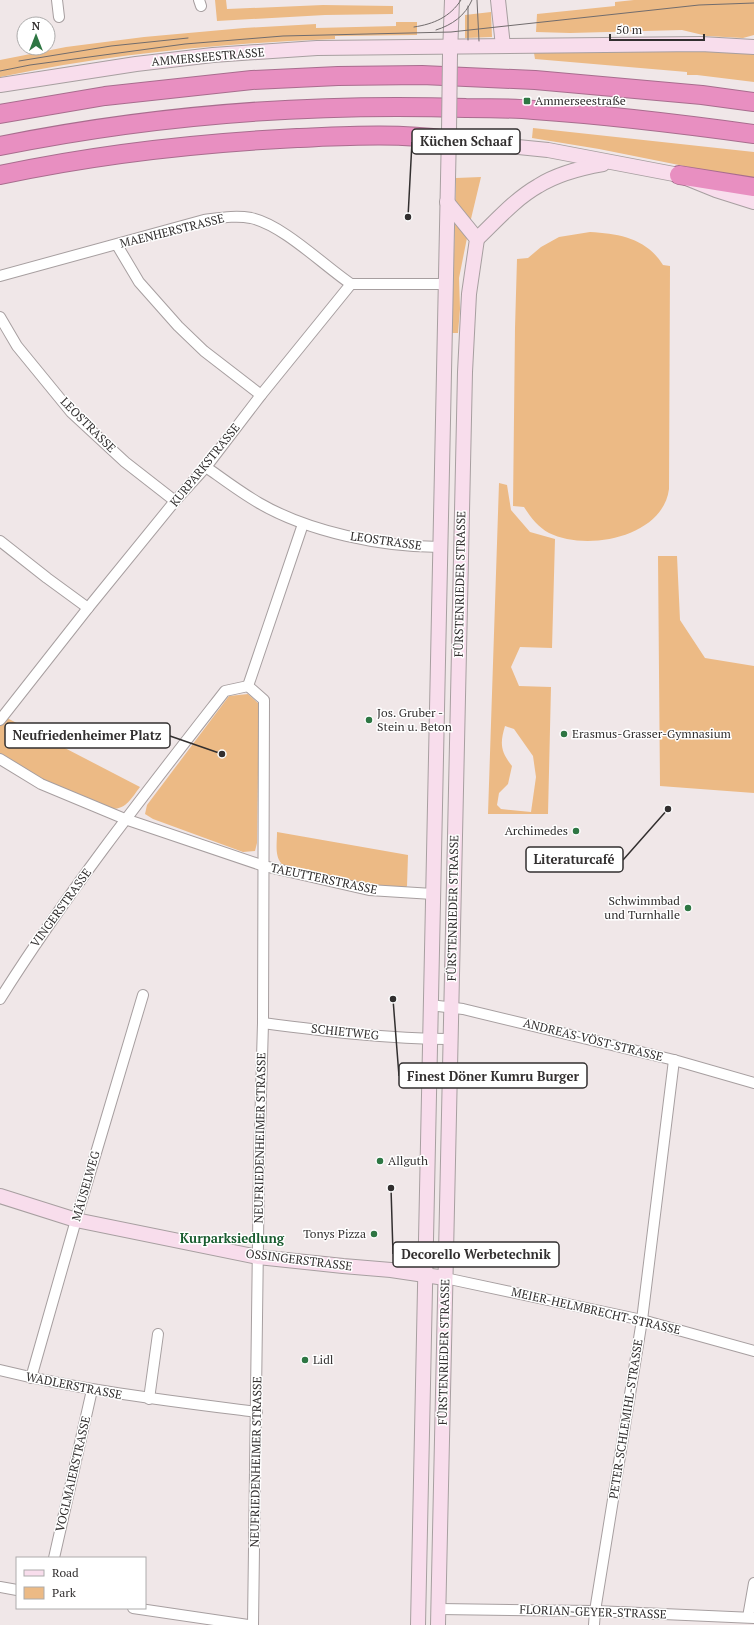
<svg xmlns="http://www.w3.org/2000/svg" width="754" height="1625" font-family="'PT Serif',serif">
<style>
.green{fill:#ecba85;fill-rule:evenodd}
.lines{fill:none;stroke-linecap:round;stroke-linejoin:round}
.street-casing{stroke:#a79fa0;stroke-width:12}
.secondary-casing{stroke:#a79fa0;stroke-width:16}
.highway-casing{stroke:#a86d8e;stroke-width:20}
.street{stroke:#fff;stroke-width:10}
.secondary{stroke:#f8ddec;stroke-width:14}
.highway{stroke:#e88fc1;stroke-width:18}
.tram{stroke:#716c6d;stroke-width:1}
.secondary-bridge-casing{stroke:#a79fa0;stroke-width:16;stroke-linecap:butt}
.secondary-bridge{stroke:#f8ddec;stroke-width:14}
.poi-dot{fill:#2e7643;stroke:#fff;stroke-width:1.5}
.labels{text-anchor:middle;stroke-width:3;stroke-linejoin:round;paint-order:stroke}
.street-label{font-size:12px;fill:#322f2f;stroke:#fff}
.poi-label{font-size:12px;fill:#322f2f;stroke:#fff;text-anchor:start}
.neighbourhood-label{font-size:13px;font-weight:bold;fill:#195c2f;stroke:#fff}
.leader{fill:none;stroke:#322f2f;stroke-width:1.5}
.callout-dot{fill:#322f2f;stroke:#fff;stroke-width:1.5}
.callout{fill:#fff;stroke:#322f2f;stroke-width:1.5}
.callout-label{font-size:13px;text-anchor:middle;font-weight:bold;fill:#322f2f}
</style>
<rect width="100%" height="100%" fill="#f0e7e8"/>
<g class="green">
<path d="M215 0H226L227 9 323 5 393 6V14L325 15 217 21Z"/>
<path d="M634 0H754V35L743 38 707 36 682 30 570 33 536 32 537 14 615 6V2Z"/>
<path d="M491 12 492 37 465 38V15Z"/>
<path d="M396 22H417V35L335 36V39C223 43 110 54 0 77V60L66 47 144 37 244 28 316 24V28L396 26Z"/>
<path d="M683 50 754 54V82L697 75H687V72L535 59 534 53Z"/>
<path d="M533 128 754 152V180L599 149 532 138Z"/>
<path d="M481 177 470 223 459 278 460 309 458 333H452L456 178Z"/>
<path d="M590 232C620 234 646 238 663 265L670 266 669 489C663 537 587 552 549 533 538 527 531 518 524 507L513 506 515 328 517 259 528 258 541 247 559 237Z"/>
<path d="M499 483 507 485 511 510 530 532 555 539 552 648 520 647 511 667 519 686 551 687 548 814H488ZM505 726 514 729 533 756 536 777 531 812 501 809 497 805 499 793 508 784 512 766C500 751 500 743 505 726Z"/>
<path d="M658 556H677L680 620 705 658 754 666V793L660 786Z"/>
<path d="M248 694 259 704 257 843 255 851 243 852 153 819 145 814 147 805 229 696Z"/>
<path d="M7 718 140 787C132 797 127 809 112 809L44 780 0 754V726Z"/>
<path d="M277 832 408 855 407 886 404 890 370 886 284 866C274 858 277 845 277 832Z"/>
</g>
<g class="lines">
<defs>
<g id="street">
<path d="M57 0 59 17"/>
<path d="M199 0 201 6"/>
<path d="M117 245 139 282 178 326 204 351 261 395"/>
<path d="M0 276 204 220C220 218 235 215 251 218 283 225 323 265 351 284"/>
<path d="M351 284H445"/>
<path d="M0 317 17 346 71 412 125 462 175 501"/>
<path d="M206 467C223 479 240 492 259 503 309 532 382 547 440 547"/>
<path d="M0 541 47 578 88 608"/>
<path d="M248 686 264 700 263 1023 259 1165 253 1625"/>
<path d="M248 686 303 524"/>
<path d="M0 720 88 608 175 501 206 467 261 395 351 284"/>
<path d="M0 759 41 784 125 819 264 866 369 890 433 894"/>
<path d="M0 999C68 891 147 791 225 691L248 686"/>
<path d="M430 1005 463 1009 674 1060 754 1083"/>
<path d="M263 1023C325 1031 388 1039 450 1039"/>
<path d="M445 1278 642 1320 754 1351"/>
<path d="M0 1370C85 1391 170 1401 257 1412"/>
<path d="M31 1378 76 1220 143 995"/>
<path d="M149 1399 158 1334"/>
<path d="M54 1558 92 1390"/>
<path d="M0 1587 17 1590"/>
<path d="M133 1608 248 1625"/>
<path d="M439 1609 595 1611 754 1618"/>
<path d="M748 1617 754 1583"/>
<path d="M594 1625 595 1611 642 1320 674 1060"/>
</g>
<g id="secondary">
<path d="M498 0 503 46"/>
<path d="M450 54 452 0"/>
<path d="M0 85 136 64 213 55 317 48 701 44 754 47"/>
<path d="M448 140 548 150 679 175 716 190 754 202"/>
<path d="M477 239C496 221 515 199 538 186 557 174 580 168 603 164"/>
<path d="M0 1196 76 1220 258 1257 343 1266 391 1270 445 1278"/>
<path d="M418 1625 449 131"/>
<path d="M438 1625 465 372 469 294 477 239 447 202"/>
</g>
<g id="highway">
<path d="M0 114 105 96 252 80 338 76 422 75 535 80 702 95 754 102"/>
<path d="M0 146C153 115 310 103 466 108 489 108 512 108 534 110 608 115 681 124 754 134"/>
<path d="M0 175C98 154 198 143 297 138 348 136 398 133 448 140"/>
<path d="M679 175 754 187"/>
</g>
</defs>
<use href="#street" class="street-casing"/>
<use href="#secondary" class="secondary-casing"/>
<use href="#highway" class="highway-casing"/>
<use href="#street" class="street"/>
<use href="#secondary" class="secondary"/>
<use href="#highway" class="highway"/>
<g class="tram">
<path d="M477 0 479 41"/>
<path d="M414 27C434 24 450 17 461 0"/>
<path d="M436 30C452 25 465 16 472 0"/>
<path d="M468 40V6"/>
<path d="M19 61 111 46 188 38"/>
<path d="M0 71 30 65 185 44 283 36 451 32 699 5 754 3"/>
</g>
<defs>
<path id="secondary-bridge" d="M449 131 450 54"/>
</defs>
<use href="#secondary-bridge" class="secondary-bridge-casing"/>
<use href="#secondary-bridge" class="secondary-bridge"/>
</g>
<g class="poi-dot">
<rect x="523" y="97" width="8" height="8" rx="2"/>
<circle cx="369" cy="720" r="4"/>
<circle cx="564" cy="734" r="4"/>
<circle cx="576" cy="831" r="4"/>
<circle cx="688" cy="908" r="4"/>
<circle cx="380" cy="1161" r="4"/>
<circle cx="374" cy="1234" r="4"/>
<circle cx="305" cy="1360" r="4"/>
</g>
<g class="labels">
<g class="street-label">
<text transform="translate(208 57) rotate(-5)" y="4">AMMERSEESTRASSE</text>
<text transform="translate(172 231) rotate(-14)" y="4">MAENHERSTRASSE</text>
<text transform="translate(88 425) rotate(45)" y="4">LEOSTRASSE</text>
<text transform="translate(205 465) rotate(-51)" y="4">KURPARKSTRASSE</text>
<text transform="translate(386 541) rotate(8)" y="4">LEOSTRASSE</text>
<text transform="translate(460 584) rotate(-89)" y="4">FÜRSTENRIEDER STRASSE</text>
<text transform="translate(324 879) rotate(12)" y="4">TAEUTTERSTRASSE</text>
<text transform="translate(61 908) rotate(-54)" y="4">VINGERSTRASSE</text>
<text transform="translate(453 908) rotate(-89)" y="4">FÜRSTENRIEDER STRASSE</text>
<text transform="translate(345 1032) rotate(6)" y="4">SCHIETWEG</text>
<text transform="translate(593 1040) rotate(14)" y="4">ANDREAS-VÖST-STRASSE</text>
<text transform="translate(260 1138) rotate(-89)" y="4">NEUFRIEDENHEIMER STRASSE</text>
<text transform="translate(86 1186) rotate(-74)" y="4">MÄUSELWEG</text>
<text transform="translate(299 1260) rotate(7)" y="4">OSSINGERSTRASSE</text>
<text transform="translate(596 1311) rotate(13)" y="4">MEIER-HELMBRECHT-STRASSE</text>
<text transform="translate(444 1352) rotate(-89)" y="4">FÜRSTENRIEDER STRASSE</text>
<text transform="translate(74 1386) rotate(11)" y="4">WADLERSTRASSE</text>
<text transform="translate(626 1419) rotate(-81)" y="4">PETER-SCHLEMIHL-STRASSE</text>
<text transform="translate(256 1462) rotate(-89)" y="4">NEUFRIEDENHEIMER STRASSE</text>
<text transform="translate(73 1474) rotate(-77)" y="4">VOGLMAIERSTRASSE</text>
<text transform="translate(593 1612) rotate(2)" y="4">FLORIAN-GEYER-STRASSE</text>
</g>
<g class="poi-label">
<text x="535" y="105">Ammerseestraße</text>
<text x="377" y="717">Jos. Gruber -<tspan x="377" dy="14">Stein u. Beton</tspan></text>
<text x="572" y="738">Erasmus-Grasser-Gymnasium</text>
<text x="568" y="835" text-anchor="end">Archimedes</text>
<text x="680" y="905" text-anchor="end">Schwimmbad<tspan x="680" dy="14">und Turnhalle</tspan></text>
<text x="388" y="1165">Allguth</text>
<text x="366" y="1238" text-anchor="end">Tonys Pizza</text>
<text x="313" y="1364">Lidl</text>
</g>
<g class="neighbourhood-label">
<text x="232" y="1243">Kurparksiedlung</text>
</g>
</g>
<path class="leader" d="M408 217L412 142M222 754L170 736M668 809L623 860M393 999L399 1076M391 1188L393 1254"/>
<g class="callout-dot">
<circle cx="408" cy="217" r="4"/>
<circle cx="222" cy="754" r="4"/>
<circle cx="668" cy="809" r="4"/>
<circle cx="393" cy="999" r="4"/>
<circle cx="391" cy="1188" r="4"/>
</g>
<g class="callout">
<rect x="412" y="129" width="108" height="25" rx="4"/>
<rect x="5" y="723" width="165" height="25" rx="4"/>
<rect x="526" y="847" width="97" height="25" rx="4"/>
<rect x="399" y="1063" width="188" height="25" rx="4"/>
<rect x="393" y="1242" width="166" height="25" rx="4"/>
</g>
<g class="callout-label">
<text x="466" y="146">Küchen Schaaf</text>
<text x="87" y="740">Neufriedenheimer Platz</text>
<text x="574" y="864">Literaturcafé</text>
<text x="493" y="1081">Finest Döner Kumru Burger</text>
<text x="476" y="1259">Decorello Werbetechnik</text>
</g>
<rect x="16" y="1557" width="130" height="52" fill="#ffffff" stroke="#adacac"/>
<rect x="24" y="1570" width="20" height="6" fill="#f8ddec" stroke="#adacac"/>
<text x="52" y="1577" font-size="12" fill="#322f2f">Road</text>
<rect x="24" y="1587" width="20" height="12" fill="#ecba85" stroke="#adacac"/>
<text x="52" y="1597" font-size="12" fill="#322f2f">Park</text>
<g transform="translate(36 36)"><circle r="19" fill="#ffffff" stroke="#adacac"/>
<path d="M0-3L7 15L0 10L-7 15Z" fill="#2e7643"/>
<text y="-6" font-size="11" font-weight="bold" text-anchor="middle" fill="#322f2f">N</text>
</g>
<path d="M610 34v6h94v-6" fill="none" stroke="#322f2f" stroke-width="2"/>
<text x="616" y="34" font-size="12" fill="#322f2f" stroke="#ffffff" stroke-width="3" paint-order="stroke">50 m</text>
</svg>
